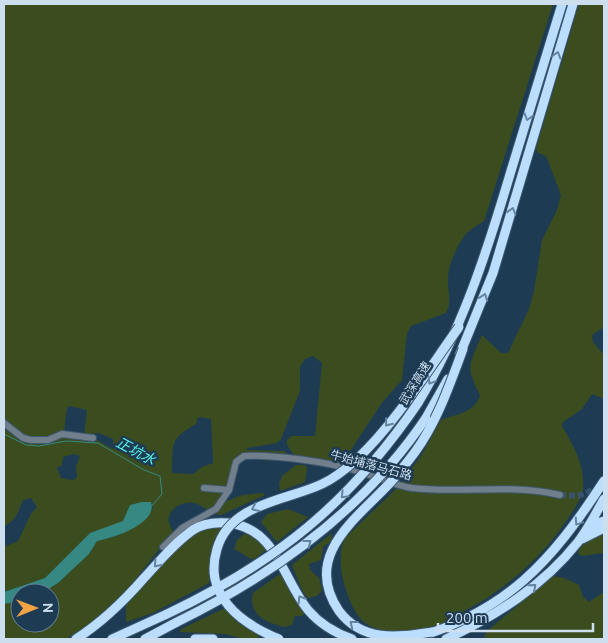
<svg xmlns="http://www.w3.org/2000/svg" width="608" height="643" font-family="Ubuntu,'Noto Sans SC',sans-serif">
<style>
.green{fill:#3b4d1e;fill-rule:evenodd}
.water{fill:#358982}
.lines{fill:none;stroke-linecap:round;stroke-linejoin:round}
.stream{stroke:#358982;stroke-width:1}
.minor-tunnel{stroke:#38536b;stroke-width:6;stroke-dasharray:6 3;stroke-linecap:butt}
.minor-casing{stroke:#3e5870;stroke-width:8}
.highway-casing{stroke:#3e5870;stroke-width:11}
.minor{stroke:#717e8b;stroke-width:6}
.highway{stroke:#bcdefe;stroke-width:9}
.highway-bridge-casing{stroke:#3e5870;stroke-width:11;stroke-linecap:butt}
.highway-bridge{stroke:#bcdefe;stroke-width:9}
.oneway{stroke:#6584a0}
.labels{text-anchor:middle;stroke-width:5;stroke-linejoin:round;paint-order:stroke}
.street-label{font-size:12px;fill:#cddeee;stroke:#1e3b54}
.water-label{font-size:14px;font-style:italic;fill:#57f4e7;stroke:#1e3b54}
</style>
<rect width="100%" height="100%" fill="#1e3b54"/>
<g class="green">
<path d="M4 4H553L484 221C478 225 469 230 465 235 457 246 448 265 448 279 447 292 453 300 446 313L411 326 407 334 402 380 381 404 347 456 340 462 294 455 287 445V440L291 436H315L322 363 313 356 305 359 300 367V391L281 439 277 443 247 448V450L284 451 287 454 286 457 267 461 240 455C234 460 223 493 224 502L242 495 263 493 265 495 221 515C205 514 199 496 180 505 173 508 170 512 168 520L173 532 130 586 92 624 66 639H4V604L20 601V623H50V593H42L58 583 89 554 97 541 120 535 153 508 151 502 128 512 123 521 118 524 90 533 45 578 4 592V547L18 541 31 514 37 507 31 498 23 500C18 512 16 521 4 526ZM69 406 87 410 84 435 64 432 67 408ZM198 417 211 419 213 463 202 467 193 474 172 473C173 444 169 439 196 424ZM99 433 113 439V449L95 439 92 434ZM74 454 80 456 76 466 77 477 73 480 61 478 57 468 62 465 63 457Z"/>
<path d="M579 4H604V327L592 335 593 342 604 355V399L592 394 582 409 563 422 562 426C574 447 585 465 583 490 582 499 572 512 567 520 539 562 498 595 453 617 446 621 437 627 429 630 422 632 411 631 403 631 371 633 358 624 347 593 341 575 337 555 345 538L396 489 421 456 441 420C456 414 475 413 480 395 464 365 470 364 482 335L501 353H508L529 309 534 291 542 240 557 210 561 195 546 156 538 153 536 149Z"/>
<path d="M296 465H305L307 468 305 482 280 491 279 483 283 475Z"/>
<path d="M288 509 308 517 277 542 261 522 267 514Z"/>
<path d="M212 528 220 527 221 529 214 540 210 559 209 583 153 613 126 622V605C153 579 174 537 212 528Z"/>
<path d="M246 533 253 536 267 549 253 560 234 549 237 540Z"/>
<path d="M332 533 331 541 323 547 321 560 309 564 310 570 319 578 322 590 317 596 308 598 303 592 292 565Z"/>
<path d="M604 534V553L581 556 578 553C581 542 594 535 604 534Z"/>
<path d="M281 573 292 596 305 613 302 616H295L292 625 285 627C268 623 247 615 253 593Z"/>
<path d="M553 576 564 578 579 585 583 597 589 602 604 592V639H483L487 631Z"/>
<path d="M225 608 240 624 259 635 258 639H244L225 634 180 632 181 629Z"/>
</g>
<path class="water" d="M142 502H151C158 524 113 538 97 541L89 554 58 583 42 593H20V601L4 604V592L45 578 90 533 123 521 130 505Z"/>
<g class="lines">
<path class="stream" d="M4 434 26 445 39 446 66 441 98 443 144 470 160 476 162 494 151 507"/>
<path class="minor-tunnel" d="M560 495 578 496 598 488"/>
<defs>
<g id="minor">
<path d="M4 423 23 438 31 440H48L62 434 93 438"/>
<path d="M204 488 229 490"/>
<path d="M163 547 182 528 216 509 229 490 236 462 244 456C272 454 327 462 354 470 373 475 392 485 412 488 461 494 511 483 560 495"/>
</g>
<g id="highway">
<path d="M460 354 493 273 573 4"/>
<path d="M418 403C462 330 487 252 511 171 528 115 545 60 562 4"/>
<path d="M426 418 448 379"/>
<path d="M587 530 594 524 604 521"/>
<path d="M582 539 604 528"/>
<path d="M76 639C101 623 124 601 144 578 159 562 174 543 193 530 203 523 217 522 229 523 277 529 282 578 308 610 319 623 335 633 352 639"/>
<path d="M112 639 167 614"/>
<path d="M145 639 177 622"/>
<path d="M195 639H213"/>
<path d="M412 639C507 612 552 561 604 481"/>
<path d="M446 639C497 615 543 586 578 542 588 529 596 513 604 499"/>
</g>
</defs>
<use href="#minor" class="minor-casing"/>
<use href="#highway" class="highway-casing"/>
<use href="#minor" class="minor"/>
<use href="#highway" class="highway"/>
<defs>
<g id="highway-bridge">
<path d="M167 614C277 562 349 504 418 403"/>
<path d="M177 622C275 574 364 510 426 418"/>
<path d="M432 632C398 637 363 643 339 611 303 558 352 522 386 487 396 477 406 464 415 452 437 422 450 384 463 349"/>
<path d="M279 639C252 628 222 610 215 579 213 569 214 559 217 549 230 503 286 501 322 484 335 478 346 469 356 460 395 424 428 370 459 327"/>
</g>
</defs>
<use href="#highway-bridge" class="highway-bridge-casing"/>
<use href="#highway-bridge" class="highway-bridge"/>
</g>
<defs><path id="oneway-chevron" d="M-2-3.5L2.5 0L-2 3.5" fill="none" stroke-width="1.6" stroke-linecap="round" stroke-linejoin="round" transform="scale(1.25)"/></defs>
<g class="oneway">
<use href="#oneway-chevron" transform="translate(557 55) rotate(-73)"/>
<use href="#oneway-chevron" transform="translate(528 117) rotate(107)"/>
<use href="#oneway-chevron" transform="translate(512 211) rotate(-73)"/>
<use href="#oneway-chevron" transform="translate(484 297) rotate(-70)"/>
<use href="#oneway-chevron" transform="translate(431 381) rotate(121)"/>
<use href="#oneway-chevron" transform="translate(388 423) rotate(129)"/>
<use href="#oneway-chevron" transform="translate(344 495) rotate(135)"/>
<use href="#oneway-chevron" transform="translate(255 508) rotate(155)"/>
<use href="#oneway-chevron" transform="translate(578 522) rotate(124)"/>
<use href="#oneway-chevron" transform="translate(308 543) rotate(-38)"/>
<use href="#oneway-chevron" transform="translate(157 564) rotate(132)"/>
<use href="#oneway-chevron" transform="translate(533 587) rotate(-41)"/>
<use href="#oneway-chevron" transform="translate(301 599) rotate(-123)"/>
<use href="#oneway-chevron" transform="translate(353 624) rotate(-142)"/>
</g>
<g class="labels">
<g class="street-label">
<text transform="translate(415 383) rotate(-58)" y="4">武深高速</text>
<text transform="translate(371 465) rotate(15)" y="4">牛始埔落马石路</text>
</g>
<g class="water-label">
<text transform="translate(136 451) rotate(28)" y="5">正坑水</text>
</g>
</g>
<rect width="608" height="643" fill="none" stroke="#cddeee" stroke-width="10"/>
<g transform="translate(35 608) rotate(89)"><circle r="24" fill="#1e3b54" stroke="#647c92"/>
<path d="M0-4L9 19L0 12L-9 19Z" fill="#f4a344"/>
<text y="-8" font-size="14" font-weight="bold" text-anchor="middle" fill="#cddeee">N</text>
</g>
<path d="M438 623v8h155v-8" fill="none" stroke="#cddeee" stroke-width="2.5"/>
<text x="446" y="623" font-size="15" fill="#cddeee" stroke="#1e3b54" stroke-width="4" paint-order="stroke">200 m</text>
</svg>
